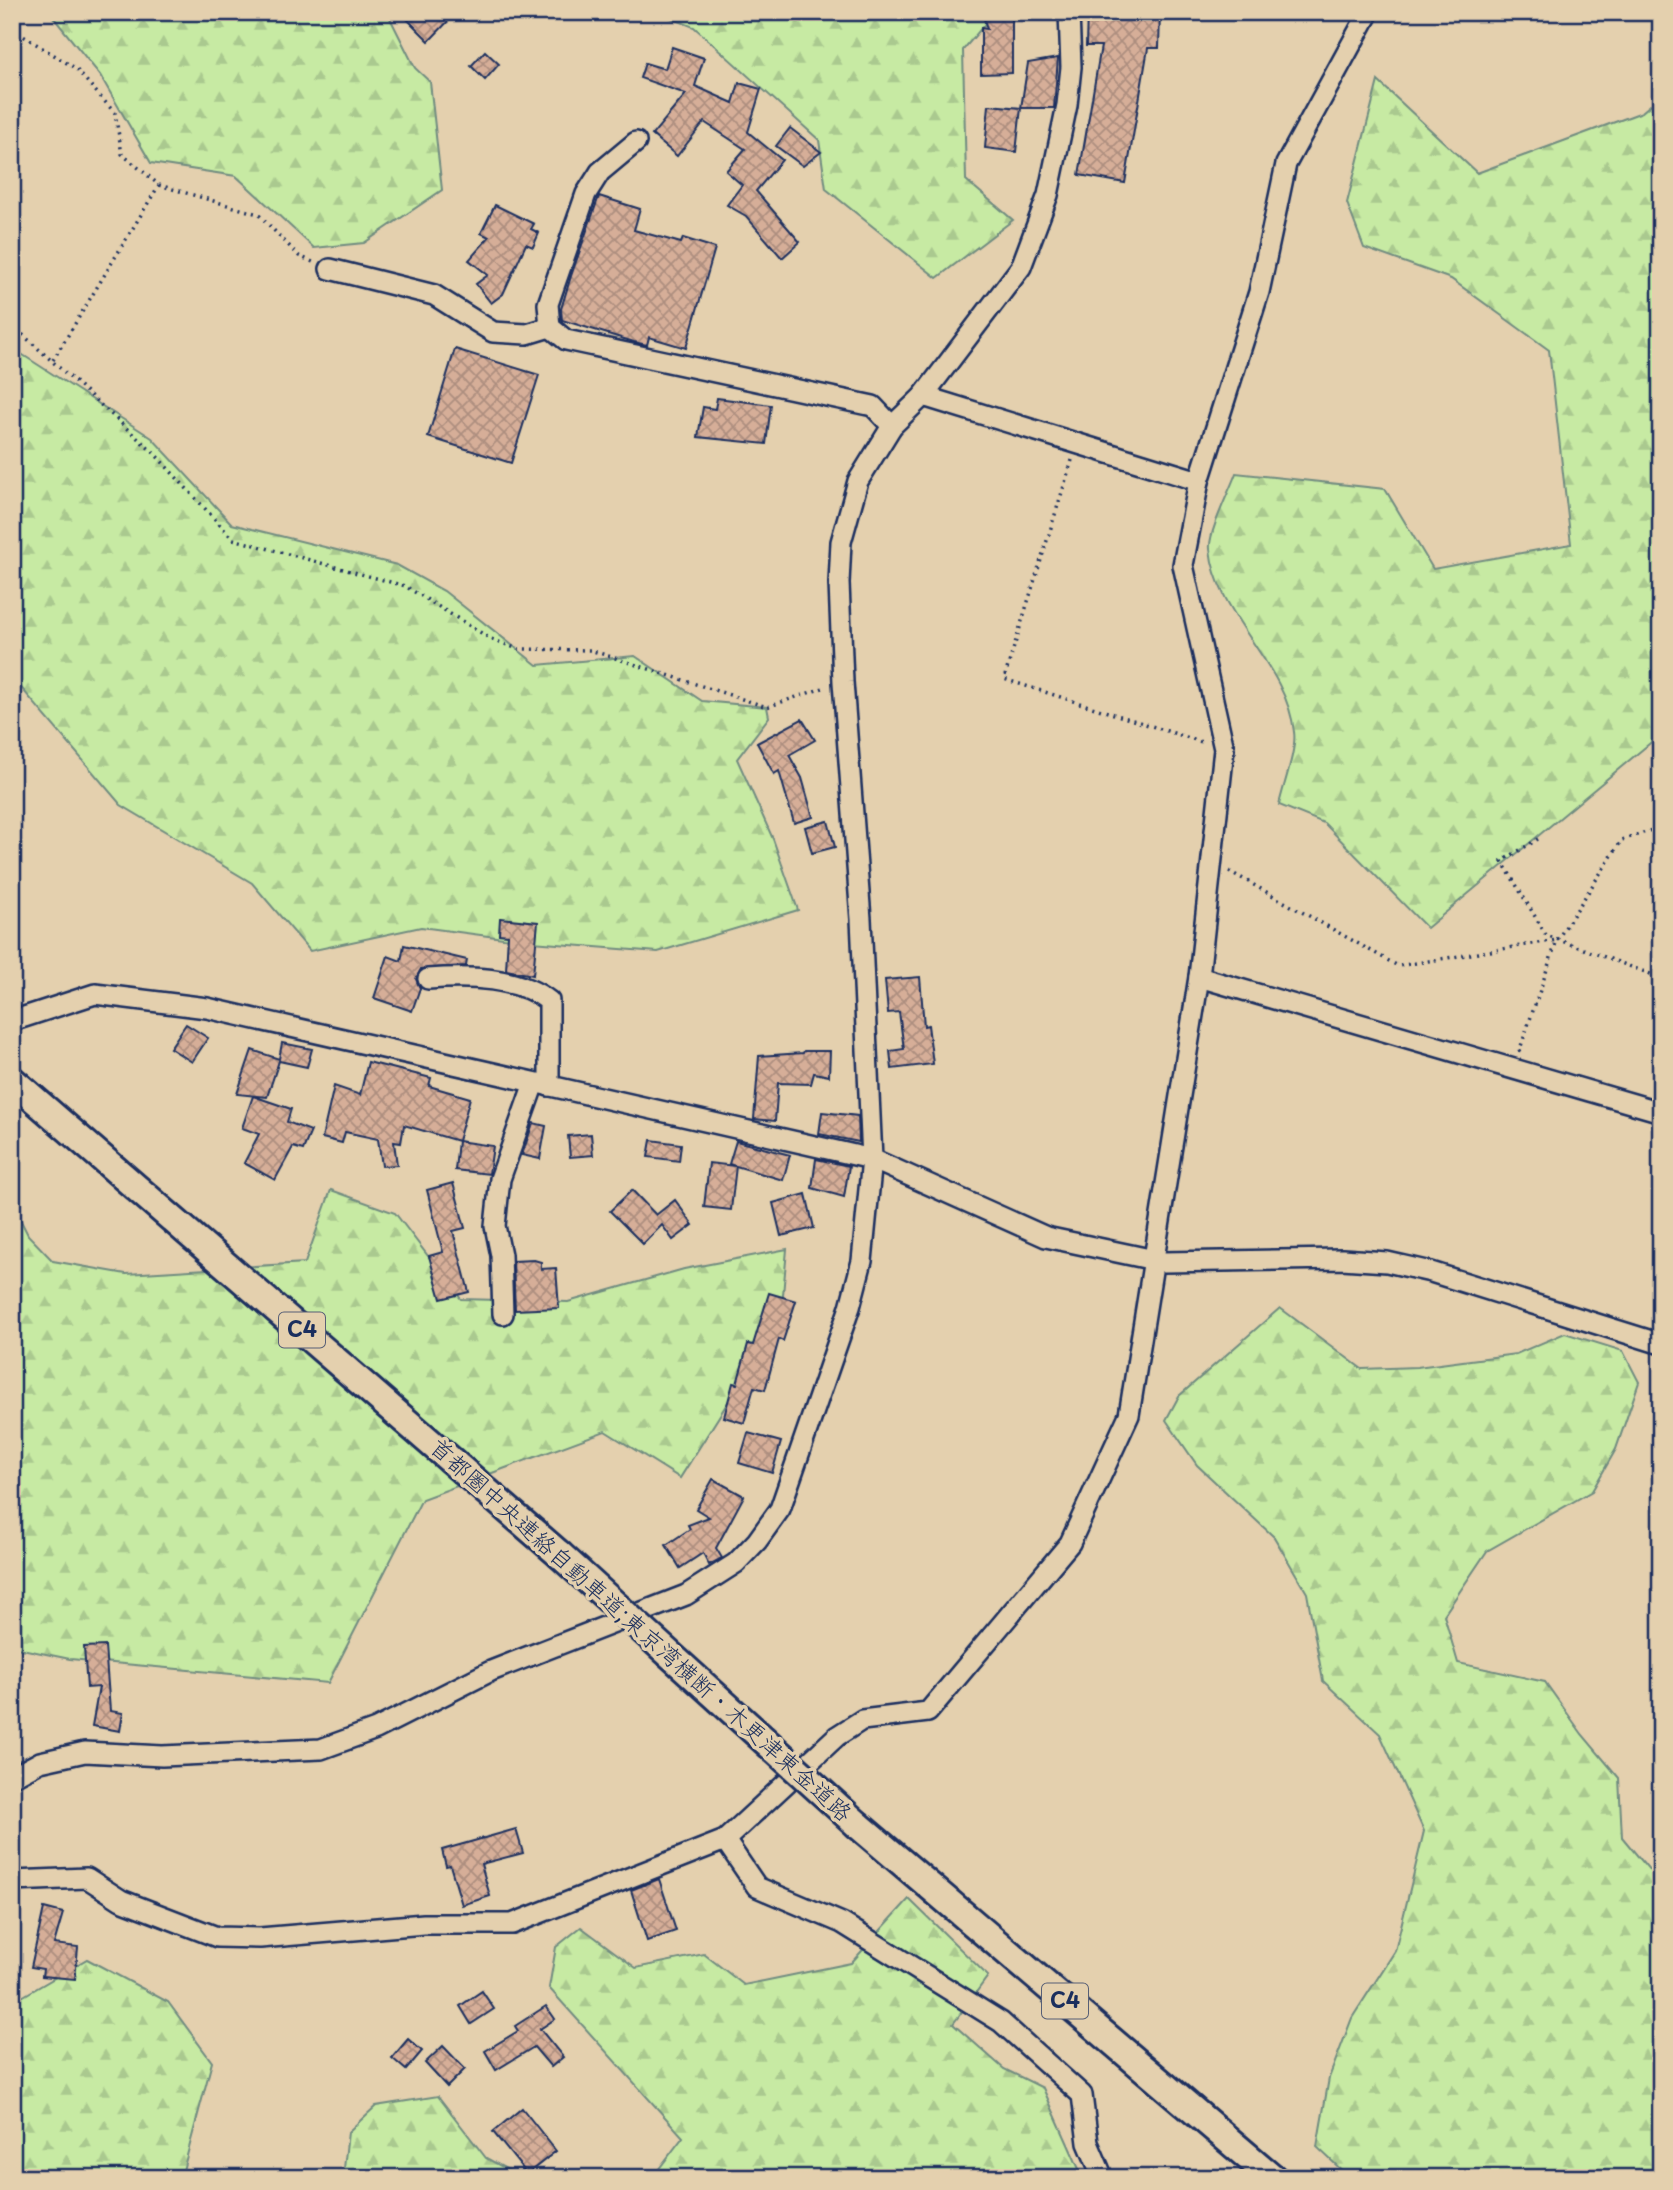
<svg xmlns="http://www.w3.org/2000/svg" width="1673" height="2190" font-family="'Playpen Sans','Klee One',sans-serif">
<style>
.forest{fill:url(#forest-firs);stroke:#718c80;stroke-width:2}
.building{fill:url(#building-cross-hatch);stroke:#1b2f5e;stroke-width:2}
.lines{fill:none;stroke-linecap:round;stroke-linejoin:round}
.minor-casing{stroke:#1b2f5e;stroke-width:24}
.highway-casing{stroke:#1b2f5e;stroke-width:32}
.path{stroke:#1b2f5e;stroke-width:3.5;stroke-dasharray:2 5;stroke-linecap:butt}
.minor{stroke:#e4d0ae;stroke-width:19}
.highway{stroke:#e4d0ae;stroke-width:26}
.highway-bridge-casing{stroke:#1b2f5e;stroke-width:32;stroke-linecap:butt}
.highway-bridge{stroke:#e4d0ae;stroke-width:26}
.labels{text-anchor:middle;stroke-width:7;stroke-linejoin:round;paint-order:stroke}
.shield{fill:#e4d0ae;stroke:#575f76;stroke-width:2}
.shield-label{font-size:21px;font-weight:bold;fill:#1b2f5e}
.street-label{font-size:23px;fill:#1b2f5e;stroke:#e4d0ae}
</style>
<defs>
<pattern id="forest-firs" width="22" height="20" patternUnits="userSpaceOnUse" patternTransform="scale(1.75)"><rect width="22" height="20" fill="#c7eaa3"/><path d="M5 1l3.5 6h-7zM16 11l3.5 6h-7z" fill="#aac98f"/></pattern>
<pattern id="building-cross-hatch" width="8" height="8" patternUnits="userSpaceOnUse" patternTransform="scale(1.75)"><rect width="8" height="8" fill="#d6ae98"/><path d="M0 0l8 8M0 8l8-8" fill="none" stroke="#ad8e7f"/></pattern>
</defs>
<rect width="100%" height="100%" fill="#e4d0ae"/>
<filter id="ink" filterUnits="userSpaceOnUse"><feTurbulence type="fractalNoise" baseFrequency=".0143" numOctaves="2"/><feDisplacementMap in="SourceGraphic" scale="14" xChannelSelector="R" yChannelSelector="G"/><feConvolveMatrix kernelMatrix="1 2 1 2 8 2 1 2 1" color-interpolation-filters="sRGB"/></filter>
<g filter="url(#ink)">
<g class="forest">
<path d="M49 12H387L415 68 430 82 442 190 364 243 314 248 236 176 151 163 100 75Z"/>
<path d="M656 12H995L963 50 966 180 1013 220 937 278 826 189 819 140 694 27Z"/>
<path d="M1378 81 1477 173 1642 112 1661 96V740L1655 739 1427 928 1324 823 1279 805C1283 786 1297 749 1294 732 1287 664 1217 618 1210 549 1208 533 1230 490 1236 473L1385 489 1433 569 1571 544 1549 350 1451 279 1364 248 1347 203Z"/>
<path d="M12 348 152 438 232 524 397 565 444 591 537 665 635 656 702 701 767 707 769 717 737 759 773 839 798 910 658 952 532 942 421 927 310 951 252 883 121 805 12 677Z"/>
<path d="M331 1190 395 1213 461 1299 568 1302 684 1269 787 1249 781 1318 680 1478 605 1431 422 1499 328 1683 70 1659 12 1647V1203L28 1235 53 1261 126 1274 305 1263Z"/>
<path d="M1280 1308 1362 1369 1417 1367 1516 1354 1565 1333 1623 1351 1639 1382 1616 1449 1592 1491 1487 1551 1444 1615 1458 1663 1545 1682 1582 1734 1619 1778 1622 1837 1661 1884V2178H1350L1317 2147 1329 2078 1352 2018 1395 1951 1424 1831 1380 1734 1323 1681 1307 1593 1274 1537 1197 1465 1166 1420 1179 1396Z"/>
<path d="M909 1899 988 1976 953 2024 1004 2069 1043 2088 1083 2178H652L683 2137 549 1988 556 1947 581 1927 636 1968 704 1954 744 1985 851 1963Z"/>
<path d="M87 1959 168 2002 212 2062 181 2178H12V1996L20 1998Z"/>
<path d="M438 2096 486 2158 523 2178H343L348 2132 376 2106Z"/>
</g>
<g class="building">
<path d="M400 12H457L429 41Z"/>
<path d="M982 12H1012V73L981 74V28L987 29Z"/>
<path d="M1087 12H1160L1159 48H1148L1125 183 1079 175 1101 46H1086Z"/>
<path d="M672 47 704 58 695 86 733 103 739 83 761 89 748 132 782 160 756 191 800 242 782 258 746 216 727 205 742 185 726 171 745 149 704 122 677 156 652 135 686 94 640 78 645 63 665 69Z"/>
<path d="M485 51 499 64 485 80 471 66Z"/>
<path d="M1058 58 1054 108H1021L1028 63Z"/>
<path d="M989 105 1021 108 1016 152 985 148Z"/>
<path d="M790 128 821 152 803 166 776 146Z"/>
<path d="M599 196 640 209 634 230 681 243 683 238 715 248 686 348 649 337 647 345 634 342 562 320 561 309 571 276Z"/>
<path d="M495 205 534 224 531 229 539 233 533 247 526 244 503 294 491 303 476 284 488 275 469 260 489 237 481 233Z"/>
<path d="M455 349 539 375 511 463 428 437Z"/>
<path d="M717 398 771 405 766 444 698 437 703 407 715 409Z"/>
<path d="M802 719 815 740 789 755 802 778 813 817 794 823 779 771 774 774 757 743Z"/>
<path d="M828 821 835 847 812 853 805 827Z"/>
<path d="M500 918 538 922 533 975 506 970 508 935 499 934Z"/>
<path d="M404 945 467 960 466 966 421 969 416 979 420 988 412 1011 374 998 388 956 401 961Z"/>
<path d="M920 977 924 1026 928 1025 933 1064 892 1069 890 1051 904 1049 899 1012 888 1013 885 980Z"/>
<path d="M186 1024 208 1038 192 1062 170 1048Z"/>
<path d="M282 1043 312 1049 307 1067 279 1061 267 1097 237 1094 252 1050 279 1059Z"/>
<path d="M804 1051H830L829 1076 814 1073 811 1084 778 1083 775 1121 754 1119 759 1056 803 1053Z"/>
<path d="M368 1062 431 1078 429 1086 470 1098 458 1141 404 1125 401 1143 394 1142 397 1165 382 1166 378 1139 345 1132 342 1143 322 1138 334 1086 360 1095Z"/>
<path d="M253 1096 291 1109 287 1122 311 1131 303 1150 293 1147 275 1180 244 1163 259 1134 242 1128Z"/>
<path d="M822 1112 858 1116 859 1142 819 1134Z"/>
<path d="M533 1123 546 1126 540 1159 522 1155Z"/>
<path d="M591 1134 593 1155 570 1157 568 1136Z"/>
<path d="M651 1140 681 1144 679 1161 648 1157Z"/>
<path d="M458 1141 493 1146 489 1174 455 1170Z"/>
<path d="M736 1141 790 1155 783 1180 736 1166 731 1210 704 1207 709 1163 735 1166 729 1164Z"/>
<path d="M816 1159 849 1166 844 1197 812 1188Z"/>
<path d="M453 1183 465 1228 453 1231 469 1292 441 1299 429 1256 443 1252 427 1190Z"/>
<path d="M632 1190 656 1215 675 1200 693 1225 673 1240 662 1225 643 1244 610 1211Z"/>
<path d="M806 1194 814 1228 781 1236 773 1203Z"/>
<path d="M534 1260 541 1262V1269L556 1268 559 1308 515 1310 513 1261Z"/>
<path d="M769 1293 796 1301 783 1341 779 1339 765 1390 754 1387 744 1423 724 1417 733 1383 737 1384 748 1344 753 1345Z"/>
<path d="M748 1433 781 1442 772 1473 739 1463Z"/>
<path d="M713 1479 744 1496 716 1548 722 1558 709 1565 703 1553 680 1568 666 1545 690 1529 688 1525 709 1517 696 1509Z"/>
<path d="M105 1646 110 1711 123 1713 120 1731 92 1726 99 1687 87 1688 84 1647Z"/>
<path d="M516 1829 523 1853 481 1864 490 1896 462 1905 450 1865 446 1866 442 1850Z"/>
<path d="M659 1879 676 1931 647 1941 631 1890Z"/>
<path d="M44 1908 63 1913 54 1944 78 1947 75 1979 42 1976 43 1969 31 1967Z"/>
<path d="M482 1991 494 2009 471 2024 460 2006Z"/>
<path d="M546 2006 555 2019 540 2029 563 2057 551 2067 534 2047 496 2070 485 2051 518 2031 515 2026Z"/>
<path d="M408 2039 422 2051 406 2070 392 2058Z"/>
<path d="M443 2046 465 2069 447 2087 425 2063Z"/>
<path d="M522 2108 556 2151 527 2174 493 2132Z"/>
</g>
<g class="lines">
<defs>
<g id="minor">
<path d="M636 142 600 172 586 194 548 304 550 327 566 340 873 406 892 426"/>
<path d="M330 269 434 295 493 332 527 334 550 327"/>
<path d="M923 396 1199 481"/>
<path d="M1199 977 1661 1112"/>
<path d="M428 979C466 976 517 976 549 1001V1086"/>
<path d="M12 1021 95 994 207 1008 872 1159 1046 1237 1164 1262 1342 1259 1387 1262 1431 1272 1661 1344"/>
<path d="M503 1314 501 1255 495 1226 500 1179 534 1083"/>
<path d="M12 1777 40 1762 85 1752 162 1756 321 1749 376 1729 491 1671 686 1595 736 1563 757 1541 780 1509 850 1307 862 1261 872 1159 861 919 843 682 839 583 841 542 858 481 892 426 923 396 1021 267 1048 195 1067 105 1071 67 1069 12"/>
<path d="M725 1840 757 1887 842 1923 1001 2022 1082 2095 1088 2143 1103 2178"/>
<path d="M12 1881 87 1878 121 1900 217 1937 260 1938 424 1924H512L725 1840 837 1736 862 1720 928 1712 1070 1543 1129 1415 1199 977 1224 749 1183 565 1199 481 1259 292 1286 164 1369 12"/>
</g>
<g id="highway">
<path d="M12 1080 559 1554"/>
<path d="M858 1825 1273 2178"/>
</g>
</defs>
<use href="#minor" class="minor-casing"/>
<use href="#highway" class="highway-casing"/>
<g class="path">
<path d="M12 29 75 68 115 113 122 154 159 185 258 214 299 256 315 263"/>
<path d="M12 325 154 453 233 539 405 586 491 639 518 649 590 650 767 707 826 687"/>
<path d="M53 360 159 185"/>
<path d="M1072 460 1004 679 1205 743"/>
<path d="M1538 839 1502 861 1546 935 1661 978"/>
<path d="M1229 871 1398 966 1557 940"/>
<path d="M1519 1052 1557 940 1622 840 1661 827"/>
</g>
<use href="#minor" class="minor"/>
<use href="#highway" class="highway"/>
<defs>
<path id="highway-bridge" d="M559 1554 858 1825"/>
</defs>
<use href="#highway-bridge" class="highway-bridge-casing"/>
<use href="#highway-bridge" class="highway-bridge"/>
</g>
</g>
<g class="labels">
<g class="shield">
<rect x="279" y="1312.5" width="46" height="35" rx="5"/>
<rect x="1042" y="1983.5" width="46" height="35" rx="5"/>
</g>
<g class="shield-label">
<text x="302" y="1337">C4</text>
<text x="1065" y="2008">C4</text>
</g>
<g class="street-label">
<text transform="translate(641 1630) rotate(42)" y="8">首都圏中央連絡自動車道;東京湾横断・木更津東金道路</text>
</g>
</g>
<rect width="1673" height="2190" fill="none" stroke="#e4d0ae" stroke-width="42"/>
<rect x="21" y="21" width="1631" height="2148" fill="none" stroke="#1b2f5e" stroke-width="2.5" filter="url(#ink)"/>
</svg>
